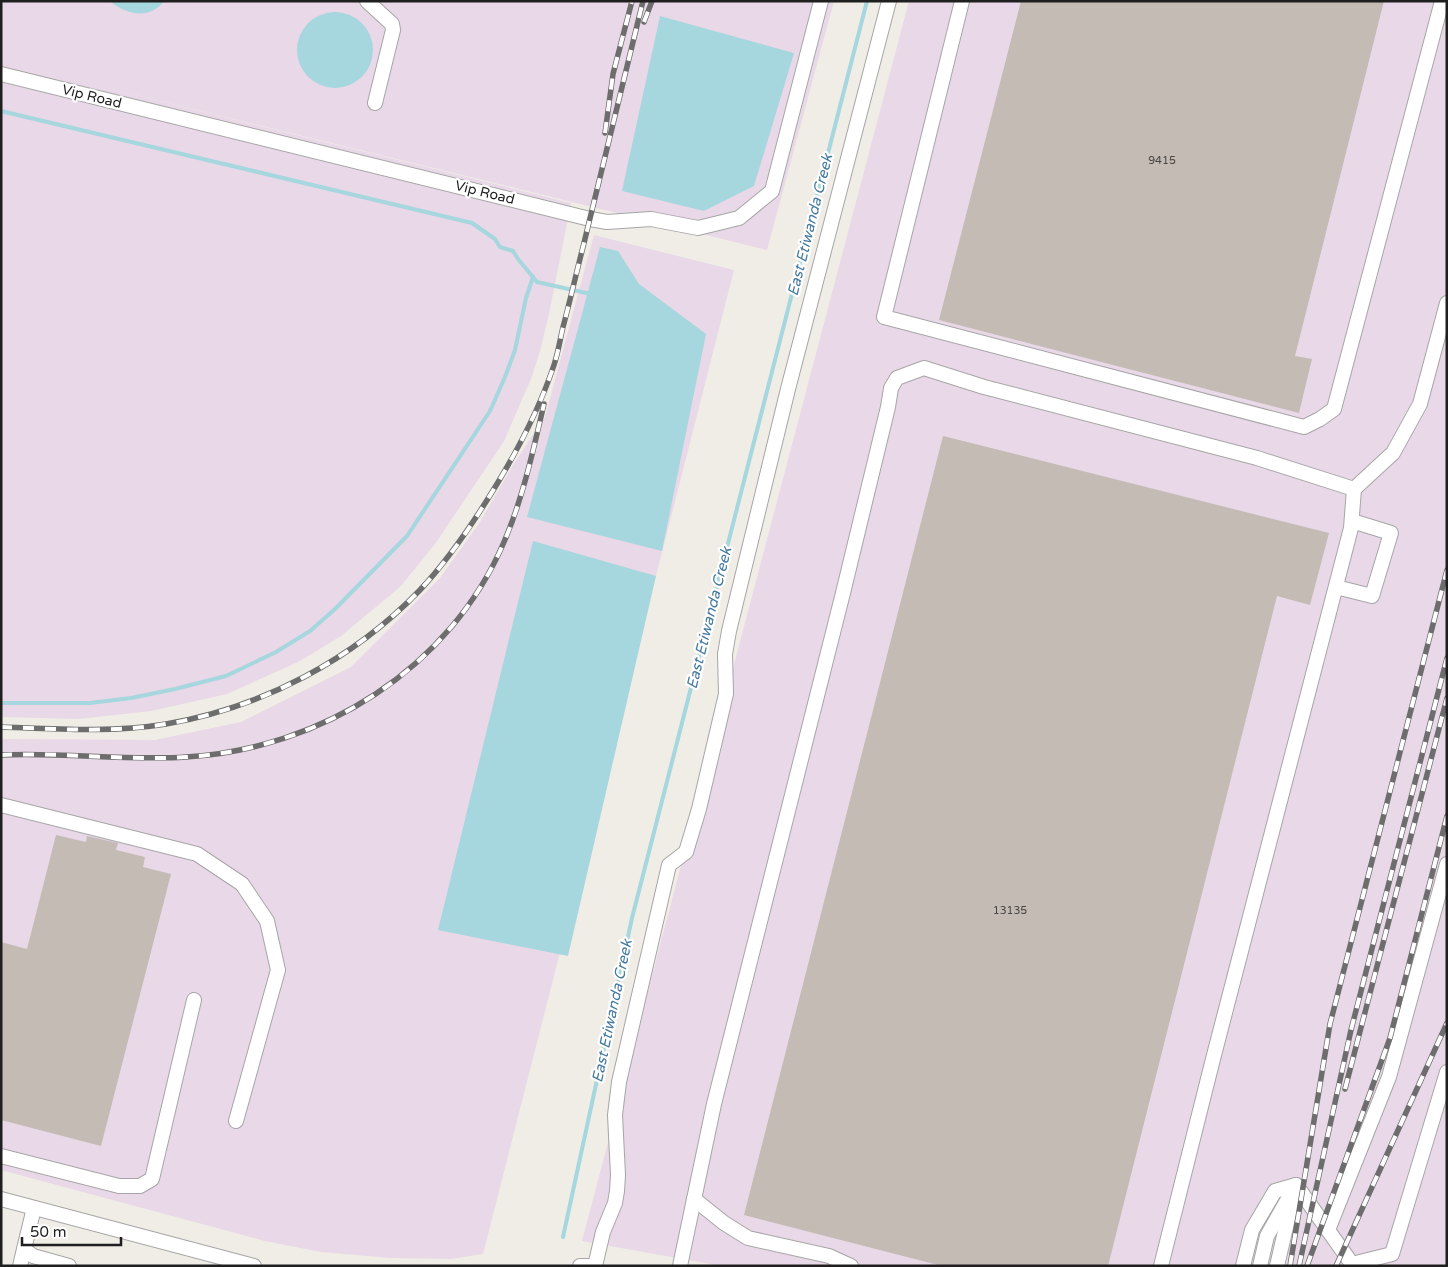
<svg xmlns="http://www.w3.org/2000/svg" width="1448" height="1267" font-family="'Varela Round',sans-serif">
<style>
.industrial{fill:#e9d8e7}
.water{fill:#a6d6de}
.lines{fill:none;stroke-linecap:round;stroke-linejoin:round}
.stream{stroke:#a6d6de;stroke-width:4}
.building{fill:#c5bbb5}
.minor-casing{stroke:#a6a6a6;stroke-width:16}
.minor{stroke:#fff;stroke-width:14}
.rail-casing{stroke:#6d6d6d;stroke-width:5.5}
.rail{stroke:#fff;stroke-width:4;stroke-dasharray:11;stroke-linecap:butt}
.labels{text-anchor:middle;stroke-width:4.5;stroke-linejoin:round;paint-order:stroke}
.number-label{font-size:11px;fill:#484644}
.street-label{font-size:14px;fill:#1f1f1f;stroke:#fff}
.water-label{font-size:15px;font-style:italic;fill:#457aa0;stroke:#fff}
</style>
<rect width="100%" height="100%" fill="#f0ece6"/>
<g class="industrial">
<path d="M1 1H834L767 250 71 79 571 203 549 314 540 351 531 379 504 441 435 544 400 587 341 636 300 661 227 694 151 711 78 719 1 717Z"/>
<path d="M909 1H1447V1266H722L582 1241Z"/>
<path d="M594 235 734 270 483 1254 451 1259 391 1258 321 1252 265 1241 1 1170V739L155 740 241 722 351 667 440 578 480 522 513 465 545 417Z"/>
</g>
<g class="water">
<path d="M110 1H164C150 20 126 15 110 1Z"/>
<circle cx="335" cy="50" r="38"/>
<path d="M660 16 794 53 754 186 704 211 622 191Z"/>
<path d="M600 247 618 251 639 284 706 334 662 551 527 517Z"/>
<path d="M533 541 656 576 568 956 438 930Z"/>
</g>
<g class="lines">
<g class="stream">
<path d="M1 111 472 223 495 239 500 247 513 251 518 259 537 282 591 294"/>
<path d="M1 703H90L131 698 175 689 226 676 276 652 310 631 335 609 407 536 490 411 505 377 515 350 526 298 533 277"/>
<path d="M563 1237 632 918 867 1"/>
</g>
</g>
<g class="building">
<path d="M1021 1H1384L1295 356 1312 359 1299 413 939 320Z"/>
<path d="M943 436 1329 533 1310 605 1277 596 1108 1266H942L744 1215Z"/>
<path d="M56 835 86 842 87 836 118 843 116 850 145 857 143 867 171 874 101 1146 1 1120V942L27 949Z"/>
</g>
<g class="lines">
<defs>
<g id="minor">
<path d="M367 1 392 24 393 30 375 103"/>
<path d="M962 1 884 317 1304 427 1320 419 1334 409 1442 1"/>
<path d="M1 74 590 219 607 222 651 219 698 228 739 218 772 191 821 1"/>
<path d="M1336 587 1372 596 1391 533 1352 521"/>
<path d="M1 805 197 854 242 884 267 921 278 970 236 1121"/>
<path d="M1 1156 119 1186H140L152 1179 194 1000"/>
<path d="M1 1199 254 1266"/>
<path d="M694 1199 724 1223 748 1238 829 1256 851 1266"/>
<path d="M34 1208 24 1249 33 1256 69 1266"/>
<path d="M1328 1230 1389 1077 1447 864"/>
<path d="M20 1266 24 1249"/>
<path d="M580 1266H592"/>
<path d="M595 1266 603 1232 615 1203 617 1191 618 1175 615 1115 619 1082 669 865 686 852 699 809 726 694 725 654 729 631 788 389 889 1"/>
<path d="M680 1266 714 1104 843 593 888 407 891 388 897 378 924 368 984 387 1257 458 1354 489 1393 453 1420 404 1447 303"/>
<path d="M1161 1266 1213 1059 1351 528 1354 489"/>
<path d="M1243 1266 1252 1230 1275 1191 1296 1185 1352 1264"/>
<path d="M1260 1266 1267 1236 1296 1185"/>
<path d="M1277 1266 1292 1201"/>
<path d="M1352 1266V1264L1392 1254 1447 1072"/>
</g>
</defs>
<use href="#minor" class="minor-casing"/>
<use href="#minor" class="minor"/>
<defs>
<g id="rail">
<path d="M644 22 652 1"/>
<path d="M605 133 613 74 632 1"/>
<path d="M1 727C56 729 111 733 166 724 261 708 353 660 420 590 450 558 474 522 497 484 520 446 540 407 554 365 558 353 560 340 563 327 570 301 576 274 583 247 603 165 623 83 643 1"/>
<path d="M1 755C63 752 125 761 186 757 321 749 450 669 504 542 523 498 533 451 544 404"/>
<path d="M1345 1089 1447 698"/>
<path d="M1290 1266 1330 1024 1447 570"/>
<path d="M1299 1266 1351 1030 1447 658"/>
<path d="M1307 1266 1390 1038 1447 816"/>
<path d="M1336 1266 1447 1023"/>
</g>
</defs>
<use href="#rail" class="rail-casing"/>
<use href="#rail" class="rail"/>
</g>
<g class="labels">
<g class="number-label">
<text x="1162" y="164">9415</text>
<text x="1010" y="914">13135</text>
</g>
<g class="street-label">
<text transform="translate(92 96) rotate(14)" y="5">Vip Road</text>
<text transform="translate(485 192) rotate(14)" y="5">Vip Road</text>
</g>
<g class="water-label">
<text transform="translate(810 225) rotate(-76)" y="5">East Etiwanda Creek</text>
<text transform="translate(709 618) rotate(-76)" y="5">East Etiwanda Creek</text>
<text transform="translate(612 1011) rotate(-78)" y="5">East Etiwanda Creek</text>
</g>
</g>
<rect width="1448" height="1267" fill="none" stroke="#1f1f1f" stroke-width="5"/>
<path d="M22 1237v8h99v-8" fill="none" stroke="#1f1f1f" stroke-width="2.5"/>
<text x="30" y="1237" font-size="15" fill="#1f1f1f" stroke="#ffffff" stroke-width="4" paint-order="stroke">50 m</text>
</svg>
